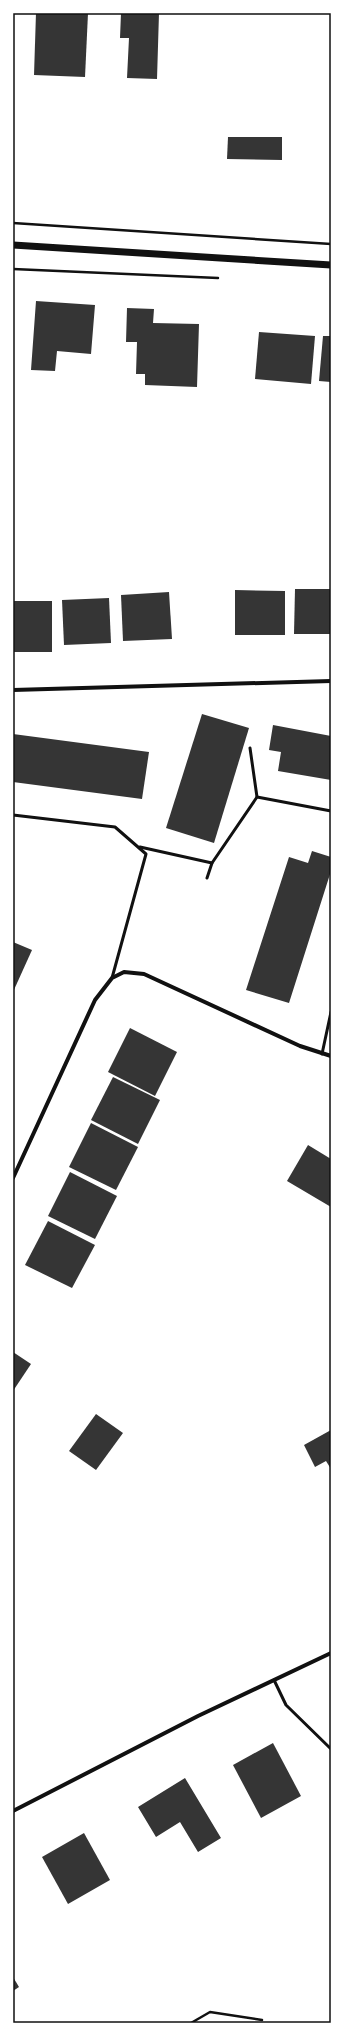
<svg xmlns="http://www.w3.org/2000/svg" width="344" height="2036" font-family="Poppins,sans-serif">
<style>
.building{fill:#353535}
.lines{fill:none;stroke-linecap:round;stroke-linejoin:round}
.path{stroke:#111;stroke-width:2.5}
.service{stroke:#111;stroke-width:3}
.minor{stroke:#111;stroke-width:4}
.tertiary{stroke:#111;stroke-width:7}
.neatline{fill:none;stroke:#111;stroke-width:1.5}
</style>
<rect width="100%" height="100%" fill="#fff"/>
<g class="building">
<path d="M36 13H88L85 77 34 75Z"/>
<path d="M121 13H159L157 79 127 78 129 38H120Z"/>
<path d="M228 137H282V160L227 159Z"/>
<path d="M36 301 95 305 91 354 57 351 55 371 31 370Z"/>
<path d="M127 308 154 309 153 323 199 324 197 387 145 385V374H136L137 342H126Z"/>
<path d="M259 332 315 336 311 384 255 379Z"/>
<path d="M323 336H331V382L319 381Z"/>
<path d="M295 589H331V634H294Z"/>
<path d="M235 590 285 591V635H235Z"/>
<path d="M169 592 172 639 123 641 121 595Z"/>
<path d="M109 598 111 643 64 645 62 600Z"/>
<rect x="13" y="601" width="39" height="51"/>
<path d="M202 714 249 728 214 843 166 828Z"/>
<path d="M273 725 331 736V780L278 771 281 752 269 750Z"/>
<path d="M13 734 149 752 142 799 13 782Z"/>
<path d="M312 851 331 857V871L289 1003 246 990 289 857 308 863Z"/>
<path d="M13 942 32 950 13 992Z"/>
<path d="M130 1028 177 1052 155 1096 108 1072Z"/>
<path d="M113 1077 160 1100 138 1144 91 1120Z"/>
<path d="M91 1123 138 1147 116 1190 69 1167Z"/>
<path d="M308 1145 331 1159V1207L287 1181Z"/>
<path d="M70 1172 117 1196 95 1239 48 1216Z"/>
<path d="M48 1221 95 1245 72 1288 25 1265Z"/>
<path d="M13 1352 31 1364 13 1391Z"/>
<path d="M96 1414 123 1433 96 1470 69 1451Z"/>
<path d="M331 1430V1469L326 1461 315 1467 304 1445Z"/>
<path d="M273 1743 301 1796 261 1818 233 1765Z"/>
<path d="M185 1778 221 1838 198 1852 180 1822 156 1837 138 1807Z"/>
<path d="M84 1833 110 1880 68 1904 42 1857Z"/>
<path d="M13 1977 19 1987 13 1991Z"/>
</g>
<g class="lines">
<g class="path">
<path d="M13 223 331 244"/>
<path d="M13 269 218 278"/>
<path d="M191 2023 210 2012 262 2020"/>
</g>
<g class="service">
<path d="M257 797 331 811"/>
<path d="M13 815 115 827 146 854 112 978"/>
<path d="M140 847 212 863"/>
<path d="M207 878 212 863 257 797 250 748"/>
<path d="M322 1054 331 1012"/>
<path d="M274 1680 286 1705 331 1749"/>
</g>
<g class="minor">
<path d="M13 690 331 681"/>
<path d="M13 1178 95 1000 112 978 124 972 144 974 300 1046 331 1056"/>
<path d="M13 1811 198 1716 331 1653"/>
</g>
<path class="tertiary" d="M13 245 331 265"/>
</g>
<rect width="344" height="2036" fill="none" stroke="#ffffff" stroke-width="28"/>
<rect x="14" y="14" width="316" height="2008" class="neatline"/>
</svg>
